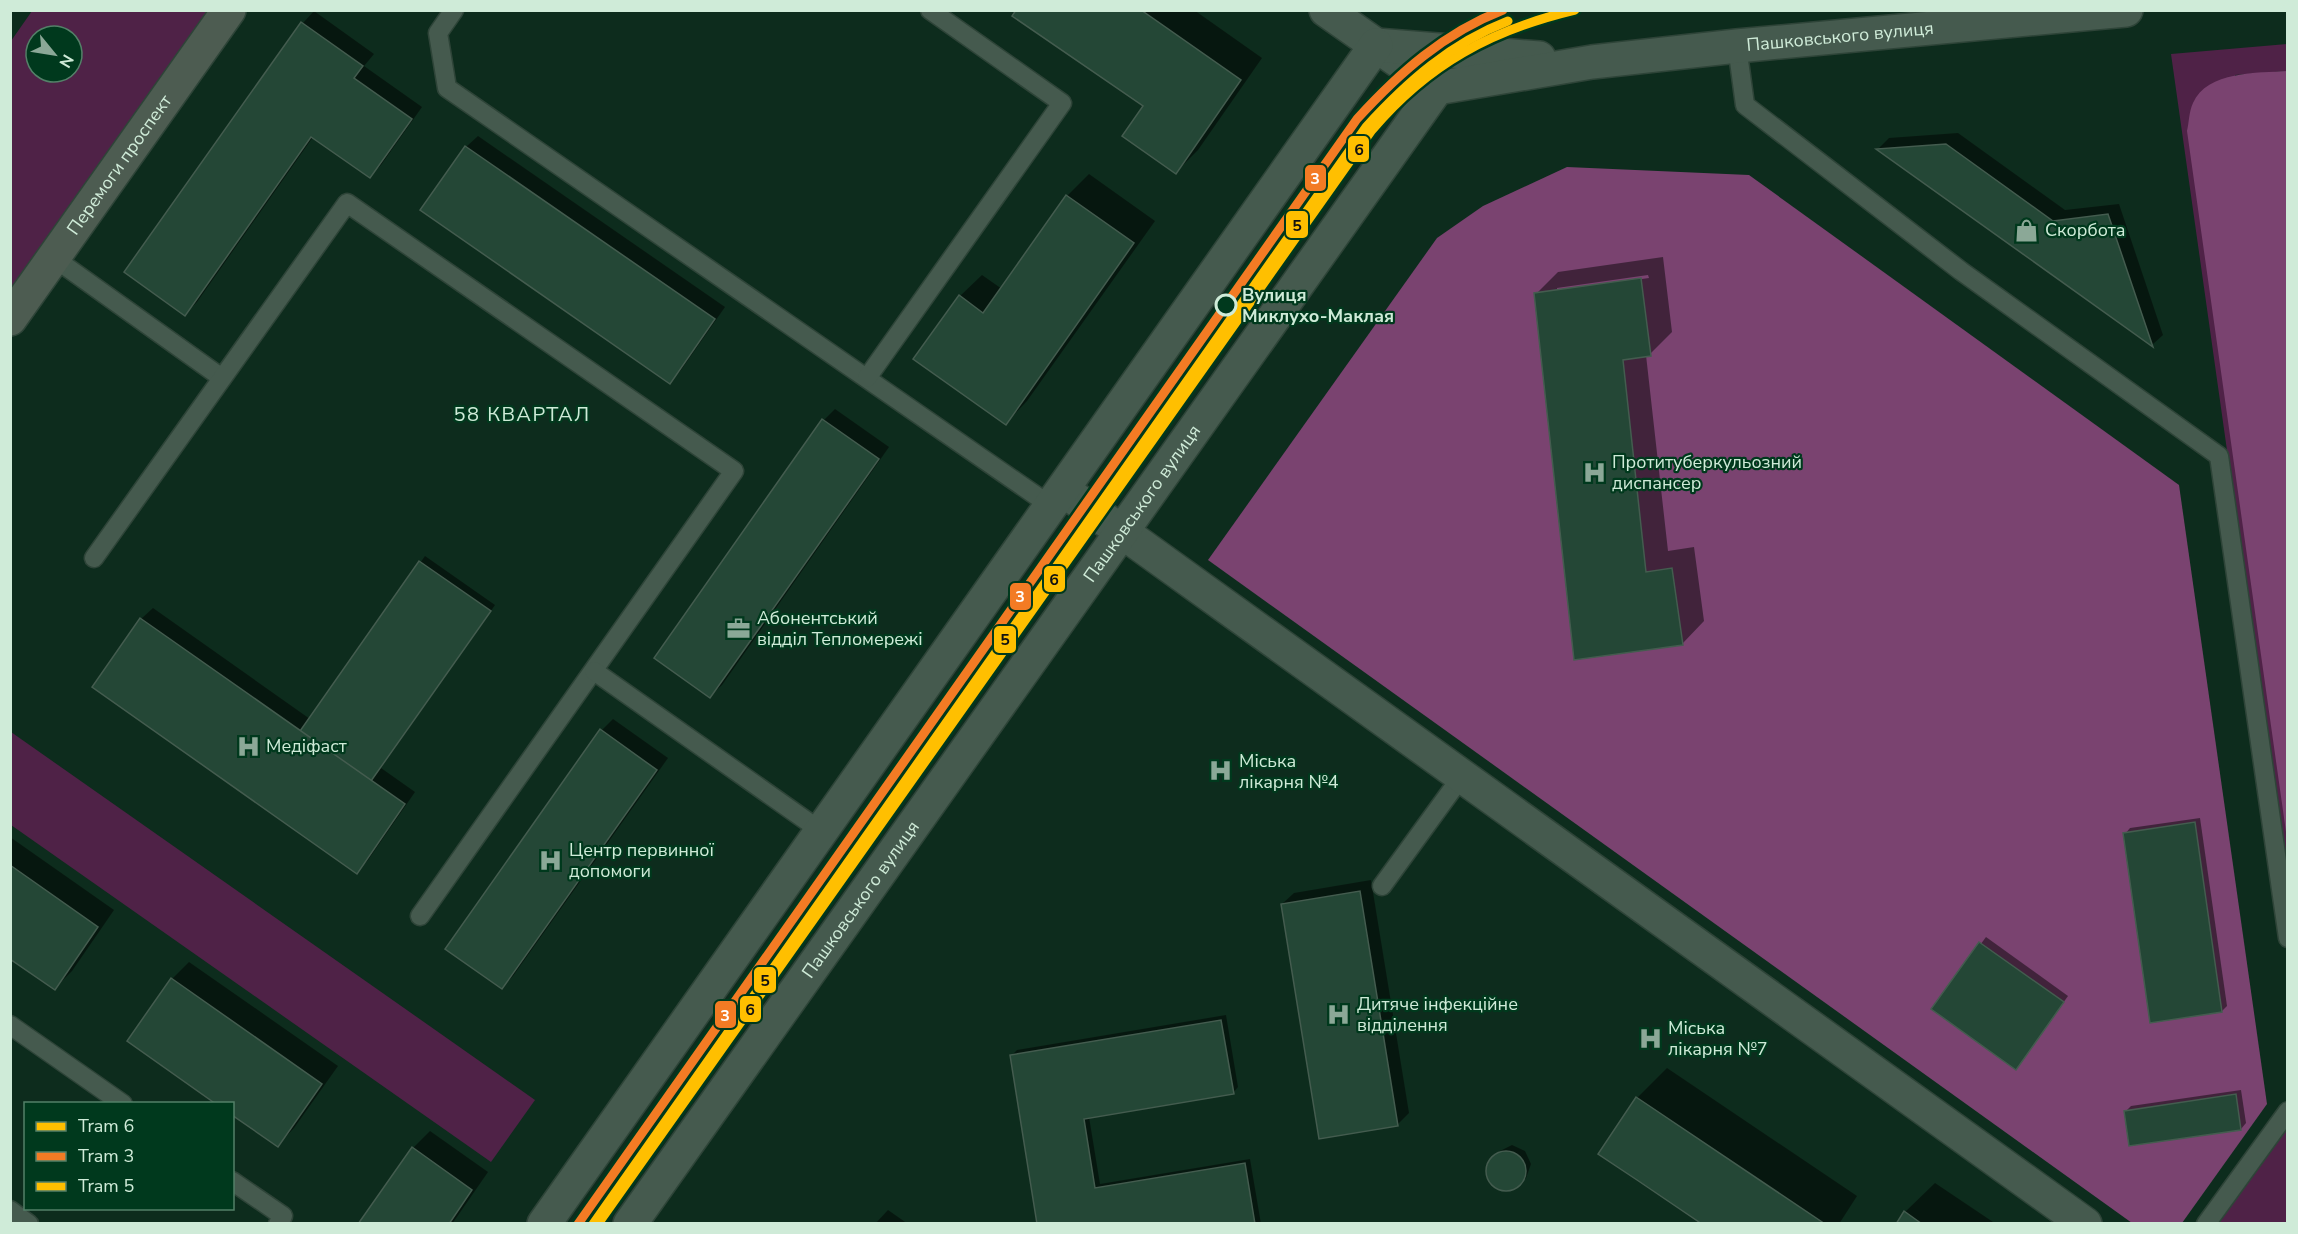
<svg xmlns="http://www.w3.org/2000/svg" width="2298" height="1234" font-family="'Nunito Sans',sans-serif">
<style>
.green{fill:#4f2247;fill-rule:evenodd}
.forest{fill:#7a4370}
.shadow{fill:#0007;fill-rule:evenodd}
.building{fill:#244736;stroke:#445c4f;stroke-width:1.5}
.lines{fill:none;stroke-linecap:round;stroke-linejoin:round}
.service-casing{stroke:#2e4438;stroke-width:21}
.minor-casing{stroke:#2e4438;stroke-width:36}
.tertiary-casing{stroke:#2e4438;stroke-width:36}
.secondary-casing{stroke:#2e4438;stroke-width:36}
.service{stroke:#455a4e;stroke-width:18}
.minor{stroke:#455a4e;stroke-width:33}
.tertiary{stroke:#455a4e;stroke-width:33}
.secondary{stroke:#4d5c51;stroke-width:33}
.tram-1-casing{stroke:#00391d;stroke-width:14}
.tram-2-casing{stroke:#00391d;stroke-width:14}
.tram-3-casing{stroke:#00391d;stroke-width:14}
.tram-1{stroke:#ffbf00;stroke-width:9}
.tram-2{stroke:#f37b24;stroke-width:9}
.tram-3{stroke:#ffbf00;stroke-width:9}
.stop-dot{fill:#00391d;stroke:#cfebd8;stroke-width:3}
.labels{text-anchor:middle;stroke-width:4.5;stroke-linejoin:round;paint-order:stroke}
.street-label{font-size:18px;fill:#cfebd8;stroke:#00391d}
.poi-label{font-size:18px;fill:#cfebd8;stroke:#00391d;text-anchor:start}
.stop-label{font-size:18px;font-weight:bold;fill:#cfebd8;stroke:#00391d;text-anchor:start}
.neighbourhood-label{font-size:20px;letter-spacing:1.5px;fill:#cfebd8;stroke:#00391d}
.line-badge{stroke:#00391d;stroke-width:2}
.badge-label{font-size:16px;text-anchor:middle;font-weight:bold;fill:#fff}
.pale-badge-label{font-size:16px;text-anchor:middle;font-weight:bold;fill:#111}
</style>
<rect width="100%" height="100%" fill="#0d2c1d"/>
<g class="green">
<path d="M32 11H209L11 292V41ZM36 36H72V72H36Z"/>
<path d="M2287 44V71L2235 75 2287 839V875L2171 54Z"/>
<path d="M11 732 535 1100 491 1162 11 825Z"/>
<path d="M2287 1124V1223H2216Z"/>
</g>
<g class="forest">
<path d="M2287 71H2288L2287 839 2187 131C2189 123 2189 111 2193 103 2207 71 2258 73 2287 71Z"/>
<path d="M1567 167 1749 175 2179 485 2267 1104 2182 1223H2132L1208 560 1437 238 1483 206Z"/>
</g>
<g class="shadow">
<path d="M1018 10H1194L1262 58 1198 150 1176 172 1145 106Z"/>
<path d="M314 11 374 54 364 66 422 107 381 165 370 176 313 137 197 302 185 314 126 272 303 23Z"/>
<path d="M1958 133 2065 210 2119 204 2163 335 2152 345 1878 149 1889 138Z"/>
<path d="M478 136 725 307 681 370 670 382 466 147Z"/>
<path d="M1089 174 1155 221 1027 401 1006 423 960 296 982 275 1002 289 1067 196Z"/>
<path d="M1663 257 1672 332 1650 354 1646 355 1668 551 1694 547 1704 621 1683 643 1575 659 1536 294 1558 272ZM1648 275 1649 278 1557 291V288Z"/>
<path d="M835 409 889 447 722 685 710 696 824 420Z"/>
<path d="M425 556 495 605 381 768 415 792 368 860 356 872 141 619 153 608 310 719Z"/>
<path d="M613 719 668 758 513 976 502 987 602 730Z"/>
<path d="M2200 818 2227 1006 2222 1011 2125 834 2130 828Z"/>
<path d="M10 837 114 910 72 971 55 988 10 957Z"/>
<path d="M1371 880 1409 1113 1398 1124 1320 1137 1282 904 1294 893Z"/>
<path d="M1986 937 2068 996 2021 1062 1933 1009Z"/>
<path d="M189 962 338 1066 294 1128 278 1145 232 1104 129 1041 172 979Z"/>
<path d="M1226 1015 1238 1087 1233 1093 1089 1117 1100 1184 1250 1159 1261 1224H1038L1011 1056 1017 1050Z"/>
<path d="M1667 1068 1857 1196 1839 1224H1705L1637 1098Z"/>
<path d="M2241 1090 2246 1123 2241 1129 2126 1111 2131 1106Z"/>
<path d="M430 1131 488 1172 452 1224H360L413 1148Z"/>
<path d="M1512 1145 1525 1151 1531 1164 1526 1178 1520 1184 1507 1190 1493 1185 1487 1172 1492 1158 1498 1152Z"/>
<path d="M1935 1183 1996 1224H1898L1905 1212Z"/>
<path d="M888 1210 908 1224H875Z"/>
</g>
<g class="building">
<path d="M1016 10H1141L1241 80 1176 174 1122 136 1143 106 1012 16Z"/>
<path d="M301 22 363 66 354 78 412 119 370 178 311 137 185 316 124 272Z"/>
<path d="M1946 144 2053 221 2108 214 2153 347 1876 149Z"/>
<path d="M465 146 715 319 670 384 420 210Z"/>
<path d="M1066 195 1134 243 1006 425 913 359 959 295 983 313Z"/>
<path d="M1641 278 1651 356 1623 360 1646 572 1672 568 1683 645 1574 660 1534 293Z"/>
<path d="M822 419 879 459 710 698 654 658Z"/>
<path d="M419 561 491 611 371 781 300 731Z"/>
<path d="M140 618 405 804 357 874 92 687Z"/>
<path d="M600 729 657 770 502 989 445 949Z"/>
<path d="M2195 822 2222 1012 2150 1023 2123 833Z"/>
<path d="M10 865 98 927 55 990 10 959Z"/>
<path d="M1360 891 1398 1126 1319 1139 1281 904Z"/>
<path d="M1979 942 2064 1002 2016 1070 1931 1009Z"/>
<path d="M171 978 322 1084 278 1147 232 1115V1104H216L127 1041Z"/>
<path d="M1221 1020 1234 1094 1084 1119 1095 1188 1245 1163 1255 1224H1037L1010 1055Z"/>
<path d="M2236 1094 2241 1130 2129 1146 2124 1111Z"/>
<path d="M1636 1097 1825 1224H1702L1637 1180 1598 1154Z"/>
<path d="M412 1147 472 1190 449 1224H358Z"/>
<circle cx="1506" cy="1171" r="20"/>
<path d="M1904 1211 1922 1224H1896Z"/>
</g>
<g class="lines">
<defs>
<g id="service">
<path d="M454 10 438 33 447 88 1051 506"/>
<path d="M1737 46 1745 105 1961 271 2219 456 2288 938"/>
<path d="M54 258 222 378"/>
<path d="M867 378 1062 103 930 10"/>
<path d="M94 558 347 203 734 471 420 916"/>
<path d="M594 671 821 831"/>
<path d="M1382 886 1462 776"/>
<path d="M10 1025 123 1104"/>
<path d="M232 1181 283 1216 278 1224"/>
<path d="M10 1210 29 1224"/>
<path d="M2206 1224 2288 1111"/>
</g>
<path id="minor" d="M1121 531 2085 1224"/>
<g id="tertiary">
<path d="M1326 10 1437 88"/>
<path d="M1376 45 1539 58"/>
<path d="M1063 490 1121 531"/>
<path d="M544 1224 1376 45"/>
<path id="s1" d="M630 1224 1437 88 1592 62 1737 46 2126 10"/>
</g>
<g id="secondary">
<path id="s2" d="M10 319 229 10"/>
</g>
</defs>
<use href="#service" class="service-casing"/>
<use href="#minor" class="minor-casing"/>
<use href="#tertiary" class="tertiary-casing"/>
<use href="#secondary" class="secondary-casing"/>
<use href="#service" class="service"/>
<use href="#minor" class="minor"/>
<use href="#tertiary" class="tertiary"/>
<use href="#secondary" class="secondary"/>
<defs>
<path id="tram-1" d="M598 1224 1372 130C1428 64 1491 30 1575 10"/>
<path id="tram-2" d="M578 1224 1357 119C1399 73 1444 33 1503 10"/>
<path id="tram-3" d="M593 1224 1366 127C1407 82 1451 43 1508 21"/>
</defs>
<use href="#tram-1" class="tram-1-casing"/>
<use href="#tram-2" class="tram-2-casing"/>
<use href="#tram-3" class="tram-3-casing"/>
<use href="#tram-1" class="tram-1"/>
<use href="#tram-2" class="tram-2"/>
<use href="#tram-3" class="tram-3"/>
</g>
<defs>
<symbol id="shop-bare" viewBox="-9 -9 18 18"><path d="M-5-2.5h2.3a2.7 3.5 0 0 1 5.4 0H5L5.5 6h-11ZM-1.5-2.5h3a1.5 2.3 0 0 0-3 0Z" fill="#8ba897" stroke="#00391d" stroke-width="2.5" paint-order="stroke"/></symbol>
<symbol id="hospital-bare" viewBox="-9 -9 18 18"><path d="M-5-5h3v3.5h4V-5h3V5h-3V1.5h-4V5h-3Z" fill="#8ba897" stroke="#00391d" stroke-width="2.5" paint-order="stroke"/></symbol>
<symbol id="office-bare" viewBox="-9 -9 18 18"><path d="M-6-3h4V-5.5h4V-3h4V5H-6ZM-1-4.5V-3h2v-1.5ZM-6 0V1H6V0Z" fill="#8ba897" stroke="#00391d" stroke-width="2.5" paint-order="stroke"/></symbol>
</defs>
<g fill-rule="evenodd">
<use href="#shop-bare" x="2010" y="214" width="33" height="33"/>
<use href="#hospital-bare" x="1578" y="456" width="33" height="33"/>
<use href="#office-bare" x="722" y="612" width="33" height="33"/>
<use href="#hospital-bare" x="232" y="730" width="33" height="33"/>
<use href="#hospital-bare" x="1204" y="754" width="33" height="33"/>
<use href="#hospital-bare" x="534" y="844" width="33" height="33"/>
<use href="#hospital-bare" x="1322" y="998" width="33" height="33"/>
<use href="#hospital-bare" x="1634" y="1022" width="33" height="33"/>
</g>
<circle class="stop-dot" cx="1226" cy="305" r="10"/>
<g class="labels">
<g class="street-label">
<text dy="6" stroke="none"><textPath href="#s1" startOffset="1800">Пашковського вулиця</textPath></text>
<text dy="6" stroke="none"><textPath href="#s2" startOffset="189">Перемоги проспект</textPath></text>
<text dy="6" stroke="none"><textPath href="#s1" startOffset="884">Пашковського вулиця</textPath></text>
<text dy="6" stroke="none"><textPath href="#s1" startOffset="398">Пашковського вулиця</textPath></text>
</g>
<g class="poi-label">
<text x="2045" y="236">Скорбота</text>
<text x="1612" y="468">Протитуберкульозний<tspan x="1612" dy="21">диспансер</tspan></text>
<text x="757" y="624">Абонентський<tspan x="757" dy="21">відділ Тепломережі</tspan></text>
<text x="266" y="752">Медіфаст</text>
<text x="1239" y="767">Міська<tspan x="1239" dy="21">лікарня №4</tspan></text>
<text x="569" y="856">Центр первинної<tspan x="569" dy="21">допомоги</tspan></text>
<text x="1357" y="1010">Дитяче інфекційне<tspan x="1357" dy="21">відділення</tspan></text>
<text x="1668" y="1034">Міська<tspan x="1668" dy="21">лікарня №7</tspan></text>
</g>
<g class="stop-label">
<text x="1242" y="301">Вулиця<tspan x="1242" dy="21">Миклухо-Маклая</tspan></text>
</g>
<g class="neighbourhood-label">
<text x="522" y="421">58 КВАРТАЛ</text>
</g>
</g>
<g class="line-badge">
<rect x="1347" y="135" width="23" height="28" rx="6" fill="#ffbf00"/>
<rect x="1304" y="164" width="23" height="28" rx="6" fill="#f37b24"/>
<rect x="1285" y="210" width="24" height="29" rx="6" fill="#ffbf00"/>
<rect x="1043" y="565" width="23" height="28" rx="6" fill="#ffbf00"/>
<rect x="1009" y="582" width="23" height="29" rx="6" fill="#f37b24"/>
<rect x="993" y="625" width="24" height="29" rx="6" fill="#ffbf00"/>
<rect x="753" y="966" width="24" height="28" rx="6" fill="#ffbf00"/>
<rect x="739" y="995" width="23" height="28" rx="6" fill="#ffbf00"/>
<rect x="714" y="1000" width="23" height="29" rx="6" fill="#f37b24"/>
</g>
<g class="badge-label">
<text x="1315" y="184">3</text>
<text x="1020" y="602">3</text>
<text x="725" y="1021">3</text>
</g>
<g class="pale-badge-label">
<text x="1359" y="155">6</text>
<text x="1297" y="231">5</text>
<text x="1054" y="585">6</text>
<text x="1005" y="645">5</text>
<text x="765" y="986">5</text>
<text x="750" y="1015">6</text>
</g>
<rect width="2298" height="1234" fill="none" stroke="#cfebd8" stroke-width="24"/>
<rect x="24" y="1102" width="210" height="108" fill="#00391d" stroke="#538068" stroke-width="1.5"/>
<rect x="36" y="1122" width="30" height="9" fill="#ffbf00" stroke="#538068" stroke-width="1.5"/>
<text x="78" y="1132" font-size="18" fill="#cfebd8">Tram 6</text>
<rect x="36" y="1152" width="30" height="9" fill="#f37b24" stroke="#538068" stroke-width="1.5"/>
<text x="78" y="1162" font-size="18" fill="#cfebd8">Tram 3</text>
<rect x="36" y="1182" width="30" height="9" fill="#ffbf00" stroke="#538068" stroke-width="1.5"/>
<text x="78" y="1192" font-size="18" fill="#cfebd8">Tram 5</text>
<g transform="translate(54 54) rotate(120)"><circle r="28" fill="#00391d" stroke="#538068" stroke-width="1.5"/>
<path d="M0-4.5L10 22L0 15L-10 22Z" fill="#8ba897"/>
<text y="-9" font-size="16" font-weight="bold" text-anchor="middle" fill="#cfebd8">N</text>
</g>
</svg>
